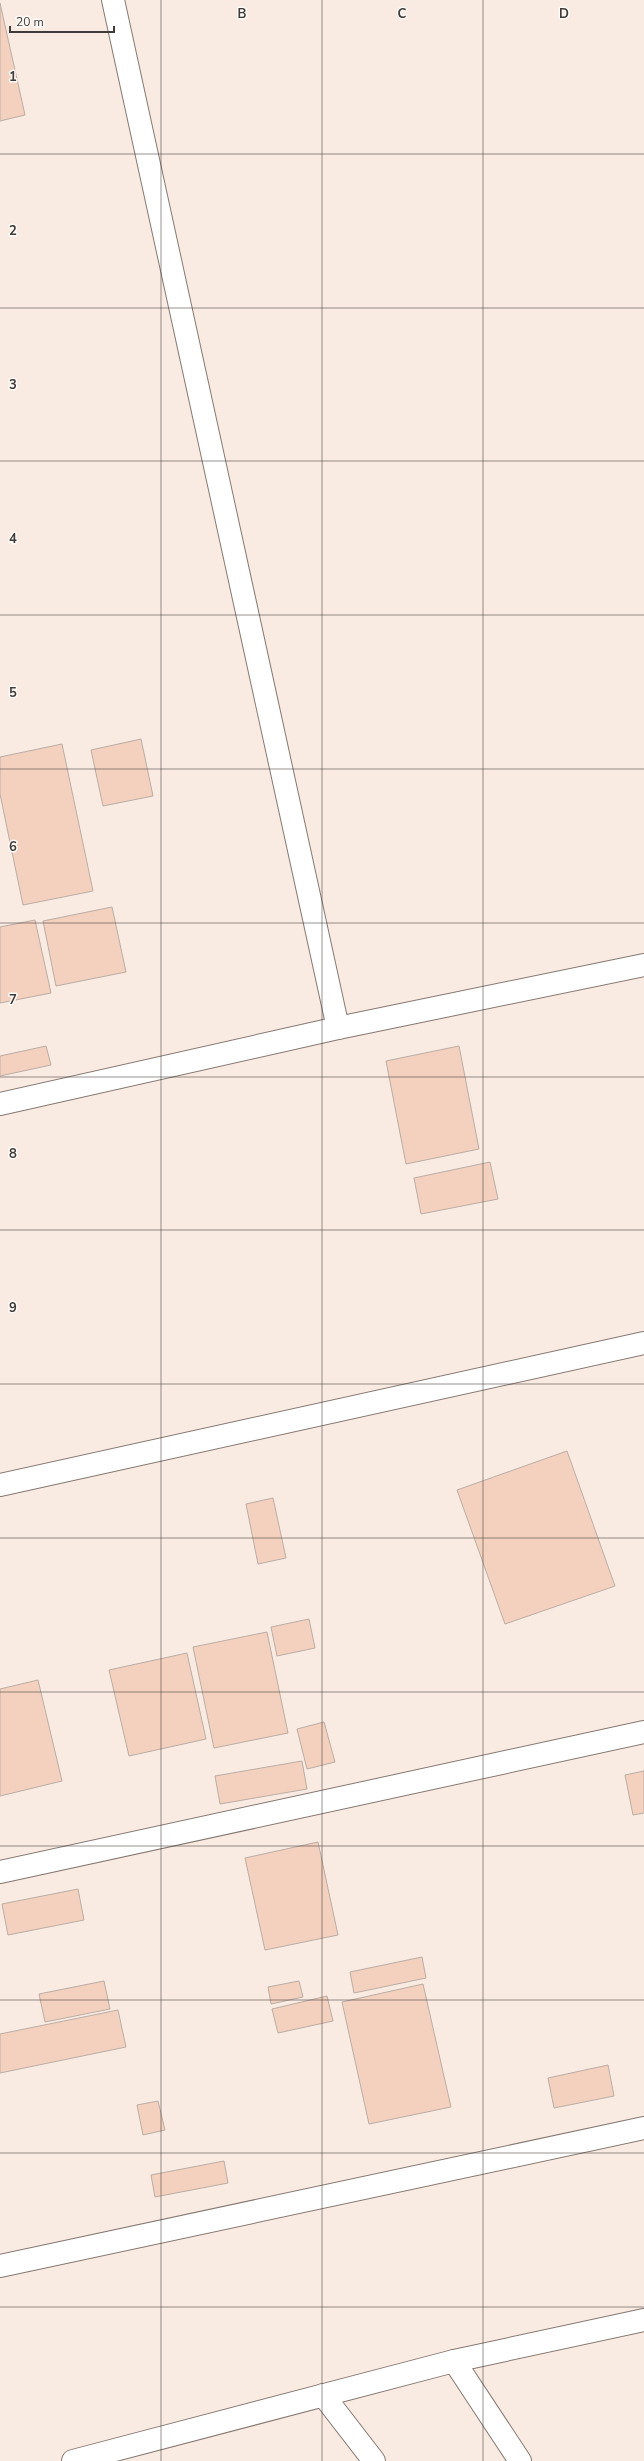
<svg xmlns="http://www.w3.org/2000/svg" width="644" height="2461" font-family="'Nunito Sans',sans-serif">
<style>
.building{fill:#f3d1be;stroke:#bbada5}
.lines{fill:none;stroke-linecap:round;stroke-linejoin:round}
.street-casing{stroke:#867972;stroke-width:24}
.street{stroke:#fff;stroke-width:22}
.grid{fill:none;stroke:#413b37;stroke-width:1;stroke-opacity:0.55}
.grid-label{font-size:13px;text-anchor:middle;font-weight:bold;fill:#413b37;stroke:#fdfaf8;stroke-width:3;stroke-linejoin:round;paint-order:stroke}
</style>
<rect width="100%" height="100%" fill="#f9eae2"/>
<g class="building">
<path d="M0 3 25 115 0 121Z"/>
<path d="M141 739 153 796 103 806 91 750Z"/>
<path d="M62 744 93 891 23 905 0 794V757Z"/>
<path d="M112 907 126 972 56 986 43 921Z"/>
<path d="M35 920 51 993 0 1003V927Z"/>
<path d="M46 1046 51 1065 0 1076V1056Z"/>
<path d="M459 1046 479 1149 406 1164 386 1061Z"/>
<path d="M490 1162 498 1199 421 1214 414 1178Z"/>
<path d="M567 1451 615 1586 505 1624 457 1490Z"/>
<path d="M273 1498 286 1558 258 1564 246 1504Z"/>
<path d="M309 1619 315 1648 277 1656 271 1627Z"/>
<path d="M267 1632 288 1733 214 1748 193 1647Z"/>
<path d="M187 1653 206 1739 129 1756 109 1670Z"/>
<path d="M38 1680 62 1781 0 1796V1689Z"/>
<path d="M324 1722 335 1762 307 1769 297 1729Z"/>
<path d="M302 1761 307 1789 220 1804 215 1776Z"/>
<path d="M644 1771V1813L633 1815 625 1775Z"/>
<path d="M318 1842 338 1935 265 1950 245 1858Z"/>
<path d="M78 1889 84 1920 8 1935 2 1904Z"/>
<path d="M422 1957 426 1978 354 1993 350 1972Z"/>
<path d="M104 1981 110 2009 45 2022 39 1994Z"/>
<path d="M299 1981 303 1997 271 2004 268 1987Z"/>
<path d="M423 1984 451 2107 369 2124 342 2002Z"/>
<path d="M327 1996 333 2021 278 2033 272 2009Z"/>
<path d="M118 2010 126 2047 0 2073V2034Z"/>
<path d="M608 2065 614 2096 554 2108 548 2078Z"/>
<path d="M158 2101 165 2130 143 2135 137 2105Z"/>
<path d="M224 2161 228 2183 155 2197 151 2175Z"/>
</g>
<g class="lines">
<defs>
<g id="street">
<path d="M113 0 338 1028"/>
<path d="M0 1104 338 1028 644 965"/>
<path d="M0 1485 644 1343"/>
<path d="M0 1872 644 1732"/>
<path d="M0 2266 644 2128"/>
<path d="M454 2361 520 2461"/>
<path d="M323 2395 374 2461"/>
<path d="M73 2461 454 2361 644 2320"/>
</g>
</defs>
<use href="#street" class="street-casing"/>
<use href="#street" class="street"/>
</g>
<path class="grid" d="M161 0V2461M322 0V2461M483 0V2461M0 154H644M0 308H644M0 461H644M0 615H644M0 769H644M0 923H644M0 1077H644M0 1230H644M0 1384H644M0 1538H644M0 1692H644M0 1846H644M0 2000H644M0 2153H644M0 2307H644"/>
<g class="grid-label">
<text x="242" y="18">B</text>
<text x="402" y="18">C</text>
<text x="564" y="18">D</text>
<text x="13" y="81">1</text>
<text x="13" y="235">2</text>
<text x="13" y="389">3</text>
<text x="13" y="543">4</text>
<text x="13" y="697">5</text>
<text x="13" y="851">6</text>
<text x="13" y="1004">7</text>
<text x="13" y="1158">8</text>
<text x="13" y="1312">9</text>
</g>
<path d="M10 26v6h104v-6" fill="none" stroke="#413b37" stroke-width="2"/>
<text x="16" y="26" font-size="12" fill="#413b37" stroke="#fdfaf8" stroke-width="3" paint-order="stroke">20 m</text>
</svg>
